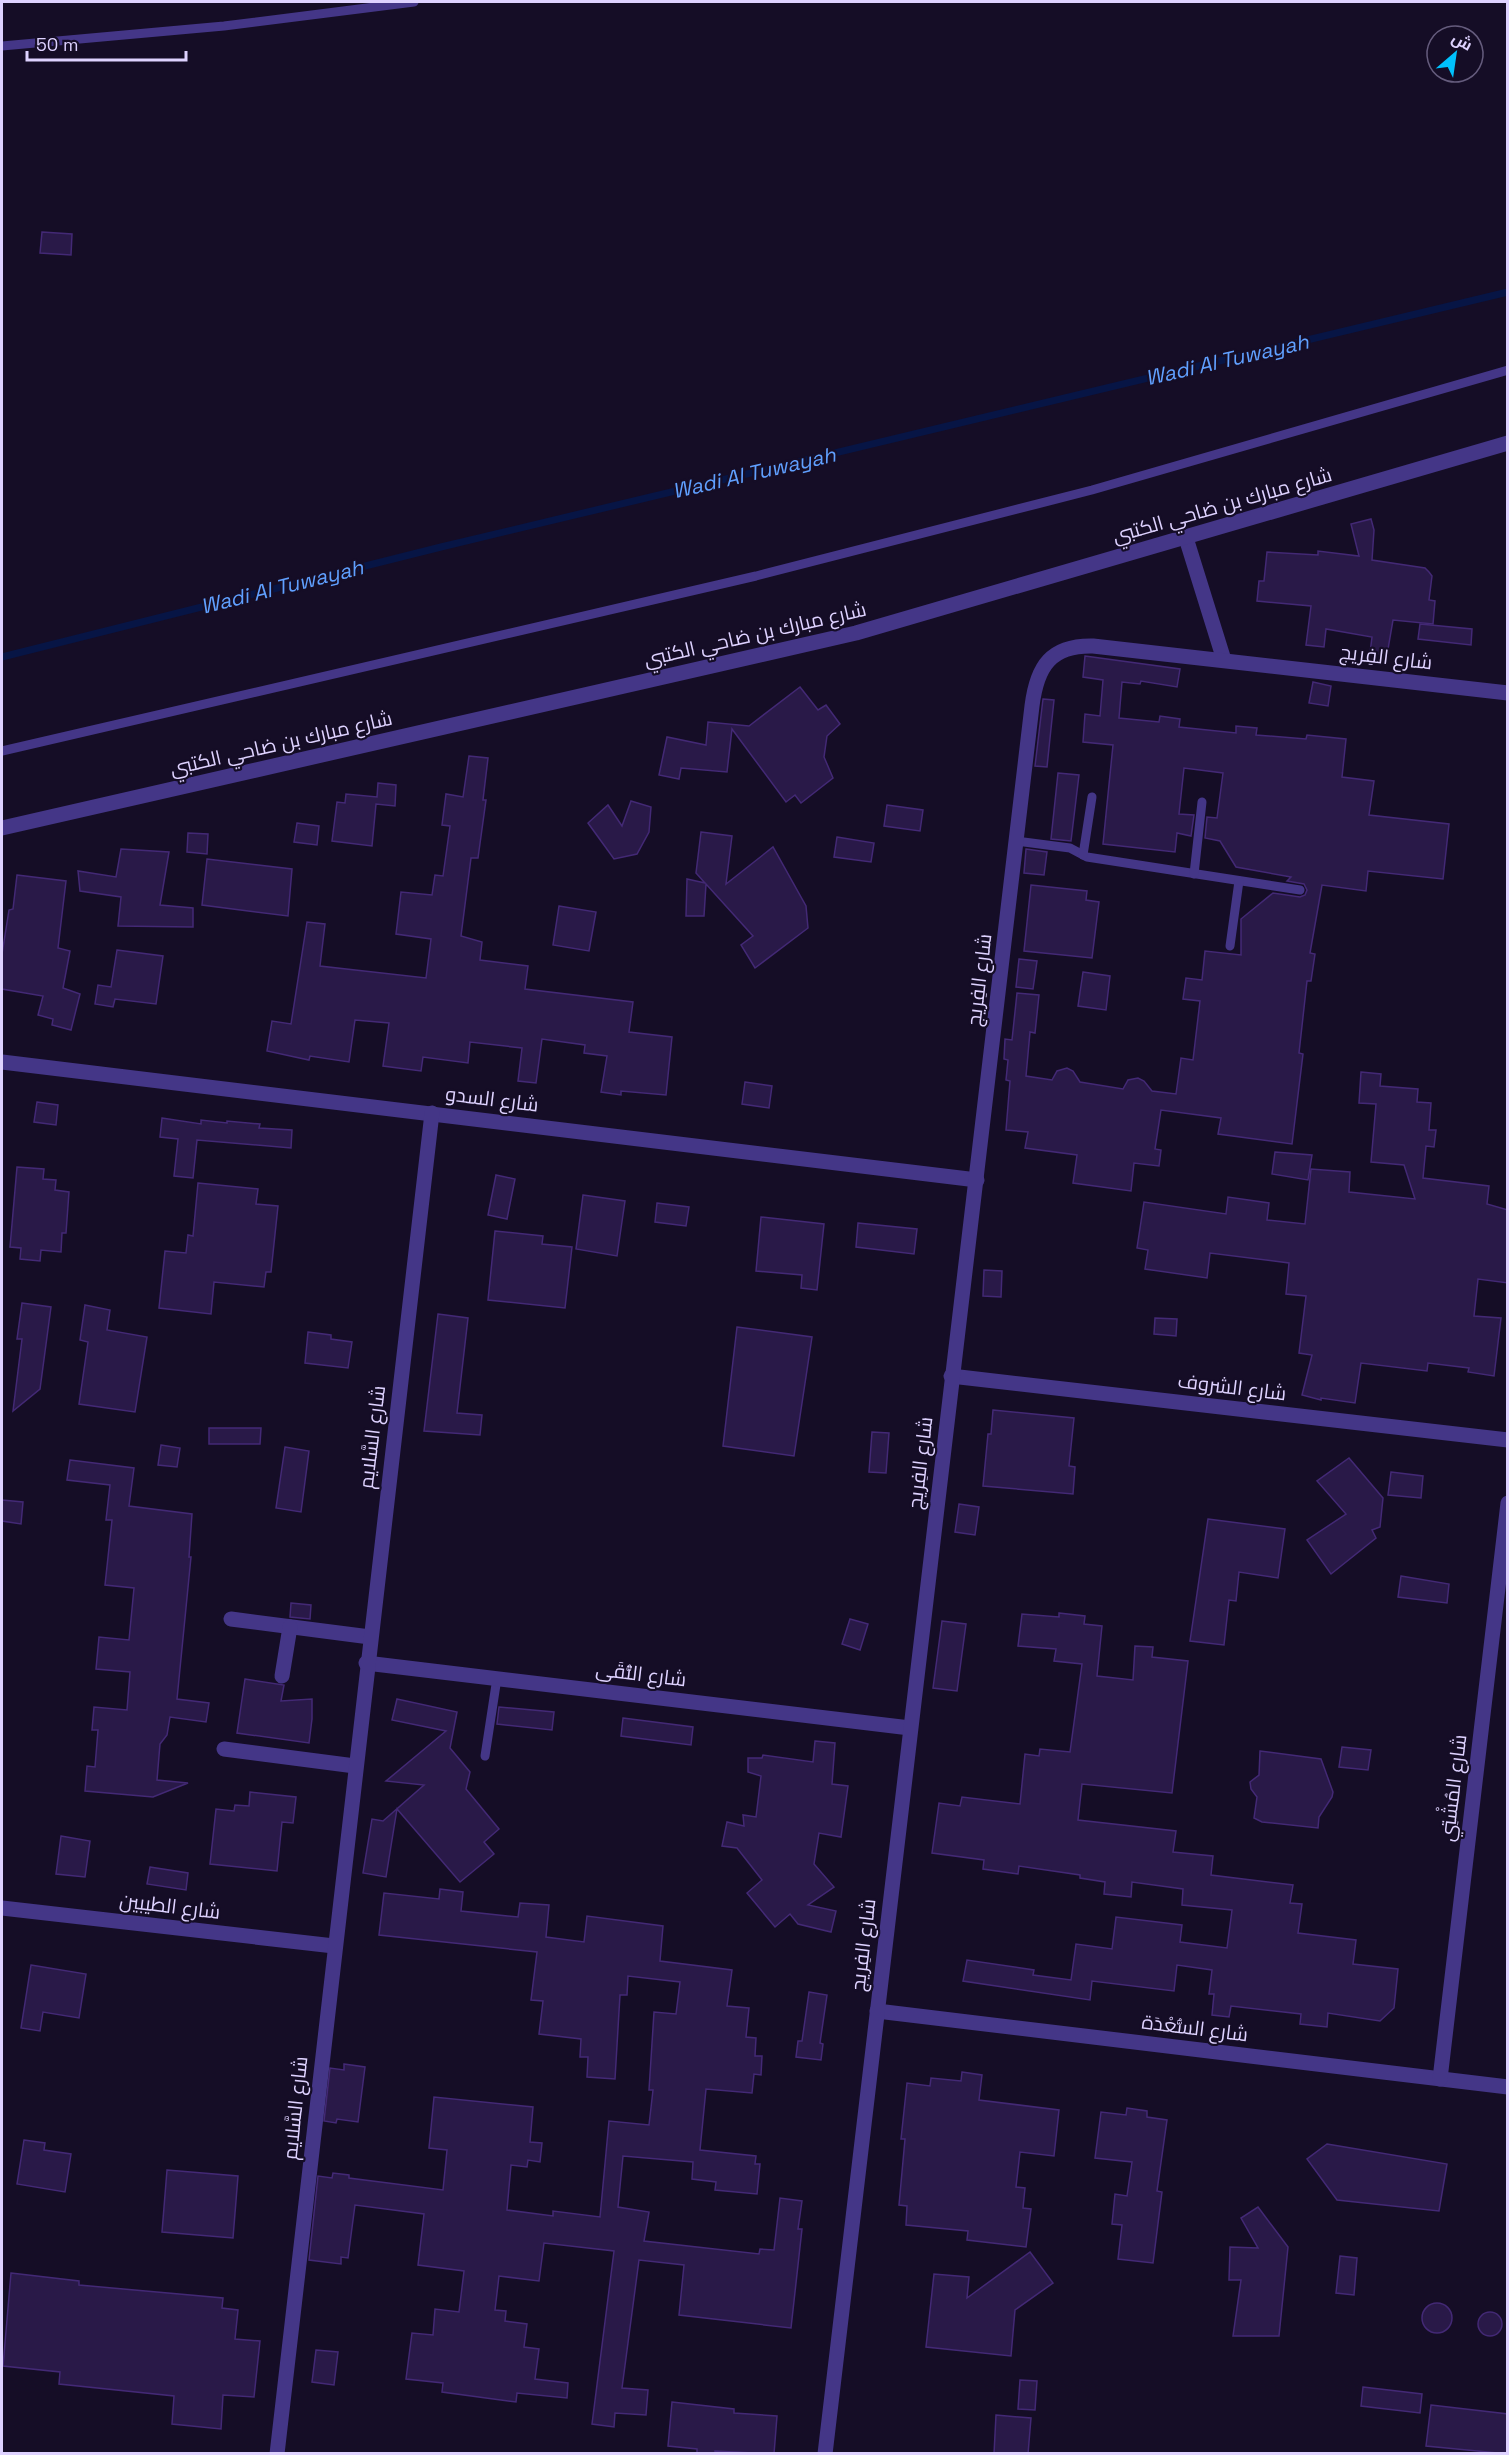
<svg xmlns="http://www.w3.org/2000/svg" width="1509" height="2455" font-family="'Space Grotesk',Cairo,sans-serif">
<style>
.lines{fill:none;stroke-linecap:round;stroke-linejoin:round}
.stream{stroke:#071545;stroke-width:7}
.building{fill:#291948;stroke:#432975;stroke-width:1.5}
.lane{stroke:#443687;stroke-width:9}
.street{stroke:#443687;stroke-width:15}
.labels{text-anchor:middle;stroke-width:4.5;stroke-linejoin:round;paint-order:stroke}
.street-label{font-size:20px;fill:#ded2ff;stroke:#150d26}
.water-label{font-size:21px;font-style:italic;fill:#60a0ff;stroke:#150d26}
</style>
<rect width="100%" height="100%" fill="#150d26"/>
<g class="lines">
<path class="stream" d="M2 657 441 547 1508 292"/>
</g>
<g class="building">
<path d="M42 232 72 234 71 255 40 253Z"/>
<path d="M1371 519 1374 530 1372 560 1425 568 1429 572 1432 576 1429 600 1435 601 1433 624 1393 620 1387 655 1370 653 1372 637 1326 629 1324 647 1306 645 1311 606 1257 601 1259 581H1264L1267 552 1318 555V551L1359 556 1351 524Z"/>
<path d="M1420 624 1472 629 1471 645 1418 639Z"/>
<path d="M1085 656 1180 669 1177 687 1141 681 1140 684 1122 682 1119 718 1159 722 1160 716 1180 719 1179 727 1236 733V726L1257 728 1256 735 1306 739 1307 735 1346 739 1342 777 1374 781 1369 815 1449 824 1443 879 1368 871 1366 891 1322 885 1310 953 1315 954 1311 981H1307L1299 1053 1303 1054 1292 1144 1218 1134 1221 1118 1161 1110 1155 1149 1161 1150 1159 1166 1134 1163 1131 1191 1073 1183 1077 1155 1025 1148 1028 1132 1006 1130 1010 1081 1006 1080 1008 1060 1004 1059 1005 1039 1012 1040 1017 993 1039 995 1035 1033 1030 1032 1026 1076 1052 1080 1057 1071 1067 1068 1073 1071 1080 1082 1123 1089 1128 1080 1138 1078 1144 1081 1152 1091 1176 1094 1181 1058 1193 1060 1200 1001 1183 999 1186 978 1202 980 1205 951 1241 955V919L1273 893 1300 897 1305 895 1307 890 1304 884 1287 881 1291 877 1236 867 1220 841 1205 838 1207 817 1217 818 1223 773 1184 768 1179 814 1194 815 1191 836 1177 833 1175 852 1103 844 1113 745 1083 742 1085 714 1100 716 1103 680 1083 677Z"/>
<path d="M1313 682 1331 686 1328 706 1309 703Z"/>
<path d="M800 687 818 710 826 705 840 724 827 736 824 757 833 778 801 803 795 795 786 802 732 729 727 772 681 768 679 779 659 775 667 737 706 745 708 722 749 726Z"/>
<path d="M1043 699 1054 700 1047 767 1035 766Z"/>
<path d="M469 756 488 758 483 800H486L478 858H471L461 936 482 942 480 960 528 966 525 989 633 1002 629 1032 672 1037 666 1095 621 1091V1095L601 1092 607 1056 584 1053 585 1045 542 1039 536 1083 518 1081 522 1048 470 1042 468 1063 423 1057 421 1071 383 1066 389 1023 355 1020 349 1062 310 1056 309 1060 267 1051 272 1021 291 1024 307 922 325 924 320 966 426 978 431 939 396 934 401 892 432 895 435 875 443 876 450 826 442 825 446 794 463 797Z"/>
<path d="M1058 773 1079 775 1071 841 1051 839Z"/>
<path d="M378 783 396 785 395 806 376 804 372 846 332 841 337 802 345 803 346 794 377 797Z"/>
<path d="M631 801 651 807 649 832 637 854 614 859 588 823 608 805 622 826Z"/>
<path d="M887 805 923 810 920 831 884 826Z"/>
<path d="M297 823 319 826 317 845 294 842Z"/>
<path d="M701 832 732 836 726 884 773 847 806 906 808 928 755 968 741 945 753 936 706 884 704 916H686L687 879 705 883 696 873Z"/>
<path d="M188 833 208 834 207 854 187 852Z"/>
<path d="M837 837 874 843 871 862 834 857Z"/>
<path d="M121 849 169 852 160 905 193 908V927L118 926 121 897 80 891 78 871 116 877Z"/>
<path d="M1026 849 1047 852 1044 875 1024 873Z"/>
<path d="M207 859 292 869 288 916 202 905Z"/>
<path d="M17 875 66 881 58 948 70 951 63 988 80 994 71 1030 52 1025 53 1019 38 1015 43 996 2 989V954L9 910 13 909Z"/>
<path d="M1031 885 1087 891 1086 900 1099 902 1092 958 1024 951Z"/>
<path d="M559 906 596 912 589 951 553 945Z"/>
<path d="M117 950 163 956 156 1004 115 999 113 1007 95 1004 98 985 111 987Z"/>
<path d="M1019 959 1037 961 1033 989 1016 987Z"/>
<path d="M1083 972 1110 976 1106 1010 1078 1006Z"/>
<path d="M1361 1072 1381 1074 1380 1086 1418 1089 1417 1102 1431 1103 1429 1130H1436L1434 1147 1426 1146 1423 1178 1489 1186 1487 1204 1508 1210V1283L1478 1279 1474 1316 1501 1318 1494 1376 1468 1372 1469 1368 1428 1363 1427 1371 1361 1363 1355 1403 1321 1398V1400L1302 1395 1312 1355 1299 1353 1306 1296 1286 1294 1289 1263 1210 1253 1207 1278 1145 1269 1148 1250 1137 1248 1144 1202 1226 1214 1228 1197 1269 1203 1267 1220 1305 1224 1311 1169 1350 1172 1349 1192 1415 1199 1404 1165 1371 1162 1376 1104 1359 1103Z"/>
<path d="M745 1082 772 1086 769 1108 742 1104Z"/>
<path d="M37 1102 58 1105 56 1125 34 1122Z"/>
<path d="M162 1118 201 1124V1120L227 1123V1121L260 1124 259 1128 292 1130 291 1148 197 1140 193 1178 174 1176 178 1139 160 1137Z"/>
<path d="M1275 1152 1312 1155 1308 1180 1272 1174Z"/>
<path d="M17 1167 44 1169 43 1179 56 1180 55 1190 69 1192 66 1233H62L61 1252 41 1250 40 1261 20 1259 21 1248 10 1247Z"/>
<path d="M496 1175 515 1179 507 1219 488 1215Z"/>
<path d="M198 1183 258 1189 256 1204 278 1206 271 1272H266L264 1287 214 1282 211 1314 159 1308 165 1251 186 1253 188 1235 193 1236Z"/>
<path d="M583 1195 625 1201 617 1256 576 1249Z"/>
<path d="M657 1203 689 1207 686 1226 655 1222Z"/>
<path d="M761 1217 824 1224 817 1290 801 1288 802 1275 756 1271Z"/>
<path d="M858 1223 917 1229 914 1254 856 1247Z"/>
<path d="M495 1231 543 1236 542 1244 572 1247 565 1308 488 1300Z"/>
<path d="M984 1270 1002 1271 1001 1297 983 1296Z"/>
<path d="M22 1303 51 1307 40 1389 13 1411 22 1339H17Z"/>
<path d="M85 1305 110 1310 107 1330 147 1337 135 1412 79 1404 88 1342 80 1340Z"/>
<path d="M438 1314 468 1318 457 1413 482 1415 480 1435 424 1431Z"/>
<path d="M1155 1318 1177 1319 1176 1336 1154 1334Z"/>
<path d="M737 1327 812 1337 794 1456 723 1446Z"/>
<path d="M308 1332 331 1335V1339L352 1342 348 1368 305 1363Z"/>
<path d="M993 1410 1074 1418 1069 1466 1075 1467 1073 1494 983 1486 988 1434H991Z"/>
<path d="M209 1428H261L260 1444H209Z"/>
<path d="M872 1432 889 1433 886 1473 869 1472Z"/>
<path d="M161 1445 180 1448 177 1467 158 1465Z"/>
<path d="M285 1447 309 1451 301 1512 276 1508Z"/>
<path d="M1349 1458 1383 1498 1380 1527 1372 1530 1376 1538 1331 1574 1307 1540 1346 1514 1317 1481Z"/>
<path d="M70 1460 134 1468 129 1506 192 1514 189 1557H191L177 1699 209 1703 206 1722 170 1717 167 1735 160 1744 157 1780 188 1783 153 1797 85 1791 87 1766 95 1767 98 1730H92L94 1707 127 1710 130 1672 96 1669 99 1637 129 1640 134 1588 105 1585 112 1520H106L110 1485 67 1480Z"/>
<path d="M1391 1472 1423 1476 1421 1498 1388 1495Z"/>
<path d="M2 1500 23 1502 21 1524 2 1521Z"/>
<path d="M959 1504 979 1507 975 1535 955 1532Z"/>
<path d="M1208 1519 1285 1529 1278 1578 1239 1572 1236 1601 1229 1600 1224 1645 1190 1641Z"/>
<path d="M1401 1576 1449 1584 1447 1603 1398 1597Z"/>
<path d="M291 1603 311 1605 310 1619 290 1617Z"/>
<path d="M1059 1613 1085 1616 1084 1624 1102 1626 1097 1676 1133 1680 1135 1646 1153 1647 1152 1657 1188 1661 1172 1793 1082 1784 1078 1820 1176 1831 1173 1852 1213 1856 1211 1875 1293 1885 1290 1903 1302 1904 1298 1933 1356 1940 1353 1964 1398 1969 1394 2008 1380 2021 1328 2013 1327 2027 1300 2024 1301 2014 1231 2006 1229 2017 1212 2015 1214 1994H1209L1212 1970 1177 1965 1174 1991 1092 1981 1090 2000 963 1981 967 1960 1034 1970 1033 1975 1071 1980 1076 1944 1112 1949 1116 1917 1182 1925 1180 1942 1227 1948 1232 1910 1182 1905 1183 1889 1132 1882 1131 1897 1104 1894 1105 1882 1080 1878V1875L1019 1866 1018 1874 983 1869 984 1860 932 1853 939 1803 960 1806 962 1797 1020 1804 1025 1754 1039 1756 1040 1749 1070 1752 1082 1664 1054 1661 1056 1649 1018 1646 1022 1614 1059 1617Z"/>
<path d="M850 1619 868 1624 860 1650 842 1644Z"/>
<path d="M942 1621 966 1624 957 1691 933 1688Z"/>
<path d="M245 1679 284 1685 281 1701 312 1699V1719L309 1743 237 1733Z"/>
<path d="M397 1699 457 1712 450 1748 470 1772 466 1789 499 1829 484 1842 494 1854 460 1882 397 1809 386 1877 363 1873 372 1819 383 1821 424 1785 386 1781 446 1731 392 1720Z"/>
<path d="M499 1707 554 1712 552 1730 497 1724Z"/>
<path d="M623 1718 693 1727 691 1745 621 1736Z"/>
<path d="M815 1741 835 1743 832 1784 848 1786 841 1837 819 1833 814 1864 834 1887 808 1905 836 1911 831 1932 798 1924 790 1914 775 1927 747 1893 762 1880 737 1848 722 1846 727 1822 744 1826 743 1815 756 1817 761 1776 748 1772V1758H762L763 1755 813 1762Z"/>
<path d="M1342 1747 1371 1750 1368 1770 1339 1767Z"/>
<path d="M1260 1751 1321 1759 1333 1792 1332 1797 1319 1817 1318 1828 1262 1822 1254 1818 1257 1797 1251 1789 1250 1782 1259 1775Z"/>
<path d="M250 1792 296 1797 293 1823 282 1822 277 1871 210 1864 216 1809 234 1811 235 1805 249 1806Z"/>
<path d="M61 1836 90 1841 85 1877 56 1874Z"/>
<path d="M150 1867 188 1873 186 1890 147 1884Z"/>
<path d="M440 1889 463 1892 461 1911 518 1917 520 1903 549 1905 546 1937 584 1942 587 1916 663 1926 660 1961 732 1970 727 2006 749 2008 746 2037 756 2038 755 2056H762L761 2075 754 2074 752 2093 706 2089 700 2150 756 2156 755 2164H760L757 2194 715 2190 716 2182 692 2179 693 2162 623 2156 618 2207 649 2212 644 2241 759 2254 760 2249 774 2250 780 2198 802 2201 798 2229H802L791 2328 679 2315 684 2265 639 2260 622 2388 648 2390 646 2415 615 2413 614 2427 592 2424 614 2251 544 2243 539 2281 499 2276 495 2310 506 2311 505 2321 527 2324 524 2347 539 2349 535 2379 568 2383 567 2398 517 2393 516 2402 442 2392 443 2383 406 2379 412 2333 433 2335 435 2309 459 2312 464 2271 418 2265 424 2214 355 2205 348 2258 341 2257V2264L309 2260 318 2176 332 2178 333 2173 349 2175V2178L443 2190 447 2150 429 2148 434 2097 533 2107 530 2142 542 2143 540 2162 528 2160 527 2167 511 2165 507 2210 553 2216V2211L600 2217 609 2121 649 2125 653 2090H649L654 2012 676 2014 680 1982 628 1976 627 1995H620L615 2079 587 2077 588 2057H580L581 2039 539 2034 543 2001 531 2000 537 1952 379 1935 384 1893 439 1899Z"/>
<path d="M31 1965 86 1974 79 2018 43 2012 40 2031 21 2028Z"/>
<path d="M809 1992 827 1995 820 2043 823 2044 821 2060 796 2057 798 2041H802Z"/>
<path d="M344 2064 365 2067 358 2122 337 2119 336 2123 324 2121 330 2068 344 2070Z"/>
<path d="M962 2072 982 2075 979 2100 1059 2110 1054 2156 1020 2152 1016 2187 1025 2188 1023 2208 1031 2209 1026 2247 967 2240 968 2231 906 2225 907 2206 899 2205 905 2139H901L907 2083 930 2086 931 2078 961 2081Z"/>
<path d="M1127 2108 1147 2111V2117L1167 2120 1157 2191 1162 2192 1153 2263 1118 2259 1122 2225 1112 2224 1115 2194 1127 2196 1132 2162 1095 2158 1101 2112 1126 2115Z"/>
<path d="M24 2140 45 2143 44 2150 71 2154 65 2192 17 2184Z"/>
<path d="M1327 2144 1447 2164 1439 2211 1337 2200 1307 2159Z"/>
<path d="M167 2170 238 2176 233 2238 162 2232Z"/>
<path d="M1258 2207 1288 2247 1279 2336H1233L1241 2280H1229L1230 2247 1258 2248 1241 2218Z"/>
<path d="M1030 2252 1053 2283 1015 2310 1011 2356 926 2347 934 2274 969 2277 967 2298Z"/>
<path d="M1340 2256 1357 2258 1354 2295 1336 2293Z"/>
<path d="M11 2273 79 2281V2285L223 2298 222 2308 238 2310 235 2339 260 2341 254 2397 223 2395 221 2429 172 2424 174 2396 59 2384 60 2372 3 2366Z"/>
<circle cx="1437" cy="2318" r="15"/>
<circle cx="1490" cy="2324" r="12"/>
<path d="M316 2350 338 2352 334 2385 312 2382Z"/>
<path d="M1020 2380 1037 2381 1035 2410 1018 2409Z"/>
<path d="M1363 2387 1422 2394 1420 2413 1361 2406Z"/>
<path d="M672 2402 734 2409V2413L777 2416 774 2454 715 2451V2454H697V2449L668 2446Z"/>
<path d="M1431 2405 1508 2414V2454L1426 2446Z"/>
<path d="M996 2415 1031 2418 1028 2454H994Z"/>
</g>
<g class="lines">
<g class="lane">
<path d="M2 46 224 26 414 2"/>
<path d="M2 751 756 576 1092 490 1508 370"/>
<path d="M1016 841 1070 848 1087 857 1300 890"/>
<path d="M1083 855 1092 797"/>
<path d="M1194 874 1202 802"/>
<path d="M1230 946 1239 881"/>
<path d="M485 1756 497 1678"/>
</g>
<g class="street">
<path d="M1186 538 1224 660"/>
<path d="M2 828 856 633 1508 443"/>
<path d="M2 1062 977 1180"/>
<path d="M951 1376 1508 1440"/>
<path d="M231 1619 370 1637"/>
<path d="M366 1663 910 1728"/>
<path d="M282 1676 290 1627"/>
<path d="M224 1749 355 1766"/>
<path d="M2 1908 334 1946"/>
<path d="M877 2011 1508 2087"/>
<path d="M1440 2079 1508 1503"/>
<path d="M277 2454C327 2006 379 1559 432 1113"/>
<path d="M825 2454 1032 706C1037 666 1051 645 1093 646L1508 693"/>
</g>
</g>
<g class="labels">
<g class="street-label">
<text transform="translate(1222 505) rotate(-16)" y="7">شارع مبارك بن ضاحي الكتبي</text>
<text transform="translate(755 634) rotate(-13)" y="7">شارع مبارك بن ضاحي الكتبي</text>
<text transform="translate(1386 657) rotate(7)" y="7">شارع الفِريج</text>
<text transform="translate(281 743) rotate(-13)" y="7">شارع مبارك بن ضاحي الكتبي</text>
<text transform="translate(979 980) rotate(-83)" y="7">شارع الفِريج</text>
<text transform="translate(492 1099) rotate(7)" y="7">شارع السدو</text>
<text transform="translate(1232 1387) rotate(7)" y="7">شارع الشروف</text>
<text transform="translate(372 1437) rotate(-83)" y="7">شارع السَّلايم</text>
<text transform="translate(920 1463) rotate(-83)" y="7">شارع الفِريج</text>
<text transform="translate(641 1674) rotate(7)" y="7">شارع التُّقَى</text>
<text transform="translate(1453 1788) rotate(-83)" y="7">شارع المُشْتِي</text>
<text transform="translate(170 1906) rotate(7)" y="7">شارع الطيبين</text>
<text transform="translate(863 1945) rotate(-83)" y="7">شارع الفِريج</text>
<text transform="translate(1195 2028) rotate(7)" y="7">شارع السُّعْدَة</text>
<text transform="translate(295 2108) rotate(-84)" y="7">شارع السَّلايم</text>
</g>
<g class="water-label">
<text transform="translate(1227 360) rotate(-13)" y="7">Wadi Al Tuwayah</text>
<text transform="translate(754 473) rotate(-13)" y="7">Wadi Al Tuwayah</text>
<text transform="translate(282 587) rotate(-14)" y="7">Wadi Al Tuwayah</text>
</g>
</g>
<rect width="1509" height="2455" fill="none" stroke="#ded2ff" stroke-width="6"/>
<g transform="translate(1455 54) rotate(29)"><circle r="28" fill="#150d26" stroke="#655c7d" stroke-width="1.5"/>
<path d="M0-4.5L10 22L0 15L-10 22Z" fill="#00c1fd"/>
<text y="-9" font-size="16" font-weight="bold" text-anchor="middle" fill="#ded2ff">ش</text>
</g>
<path d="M27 51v9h159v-9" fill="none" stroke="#ded2ff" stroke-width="3"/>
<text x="36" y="51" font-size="18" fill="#ded2ff" stroke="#150d26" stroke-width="4.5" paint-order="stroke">50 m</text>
</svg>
